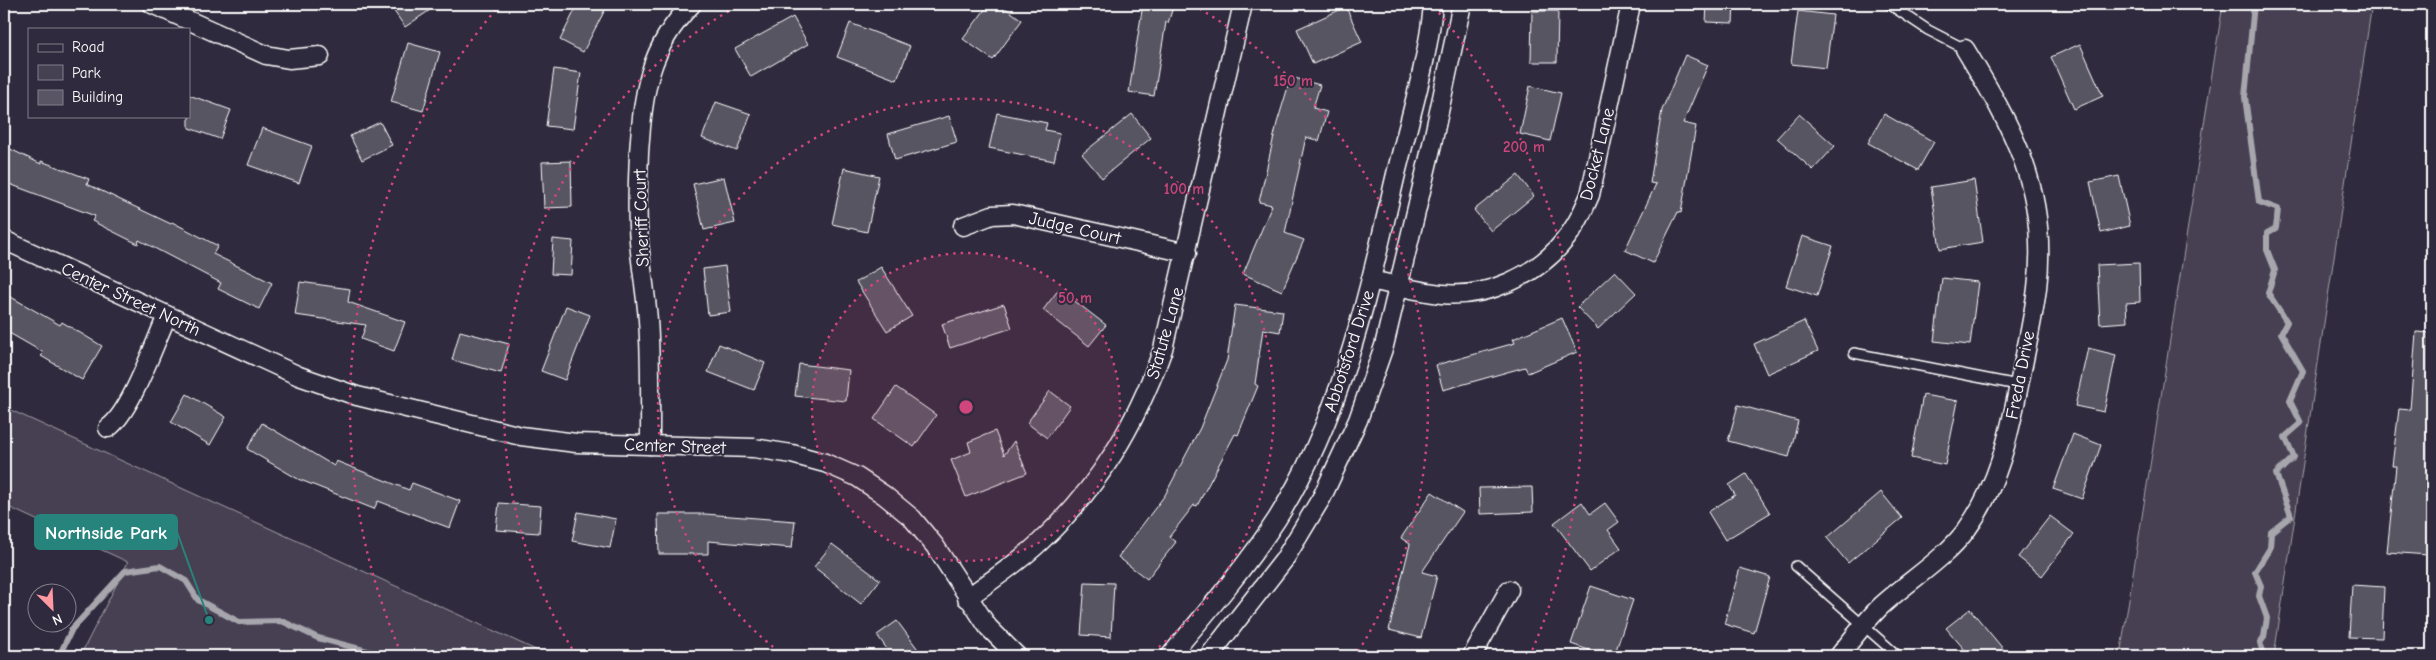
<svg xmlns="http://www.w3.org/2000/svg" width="2436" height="660" font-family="'Comic Neue',sans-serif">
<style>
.green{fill:#464152;stroke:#a2a0a8}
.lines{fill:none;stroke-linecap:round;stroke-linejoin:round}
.stream{stroke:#a7a6ad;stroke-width:6}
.building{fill:#595564;stroke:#fff}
.lane-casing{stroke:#fff;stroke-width:12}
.street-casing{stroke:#fff;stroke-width:21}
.lane{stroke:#2f2a3d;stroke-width:9}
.street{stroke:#2f2a3d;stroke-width:18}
.ring{fill:none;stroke:#ce467c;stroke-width:2.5;stroke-dasharray:2.5 5}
.labels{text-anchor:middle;stroke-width:4;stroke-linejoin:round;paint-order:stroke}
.street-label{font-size:18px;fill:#fff;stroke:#2f2a3d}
.centre{fill:#ce467c;stroke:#2f2a3d;stroke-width:2.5}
.ring-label{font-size:15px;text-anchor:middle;font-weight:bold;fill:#ce467c;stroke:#2f2a3d;stroke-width:4;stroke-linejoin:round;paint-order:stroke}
.leader{fill:none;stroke:#27847c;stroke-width:2}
.callout-dot{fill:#27847c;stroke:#2f2a3d;stroke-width:2}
.callout{fill:#27847c;stroke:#27847c;stroke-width:2}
.callout-label{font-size:19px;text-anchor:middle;font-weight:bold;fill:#fff}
</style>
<rect width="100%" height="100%" fill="#2f2a3d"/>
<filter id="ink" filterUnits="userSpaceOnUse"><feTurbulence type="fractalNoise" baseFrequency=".02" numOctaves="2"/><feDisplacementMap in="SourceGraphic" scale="10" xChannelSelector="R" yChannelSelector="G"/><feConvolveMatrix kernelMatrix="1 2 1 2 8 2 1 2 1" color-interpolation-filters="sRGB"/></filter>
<g filter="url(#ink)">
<g class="green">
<path d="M2223 4H2372L2274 656H2120Z"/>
<path d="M4 407 549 656H80L128 562 4 505Z"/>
</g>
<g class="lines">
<g class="stream">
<path d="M2254 4 2245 97 2259 202 2278 209 2276 228 2267 233V250L2275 270 2268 293 2287 322 2281 333 2303 371 2290 401 2301 423 2285 437 2294 457 2276 474 2291 516 2271 532 2270 548 2255 572 2261 586 2259 596 2267 618 2264 637 2260 643 2265 656"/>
<path d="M59 656 72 629 125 571 160 566 186 581 198 600 239 622 282 621 318 638 375 653 381 656"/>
</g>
</g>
<g class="building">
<path d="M389 4H439L405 27Z"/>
<path d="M578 4H608L583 52 560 40Z"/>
<path d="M989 4H1000L1022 20 993 60 963 39Z"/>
<path d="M1143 4H1174L1168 23 1166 22 1154 96 1129 92Z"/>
<path d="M1707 4H1734L1733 23 1706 22Z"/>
<path d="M1346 7 1362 42 1313 64 1297 29Z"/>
<path d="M1532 11H1558L1557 62H1531Z"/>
<path d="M1798 11 1833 15 1826 68 1791 64Z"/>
<path d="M793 17 808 44 751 77 735 49Z"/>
<path d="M850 23 910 46 897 80 837 57Z"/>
<path d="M408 43 440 52 423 111 391 102Z"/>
<path d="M2080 44 2103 96 2074 109 2051 57Z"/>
<path d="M1685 55 1708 65 1683 123 1696 126 1681 213 1678 212 1653 263 1625 250 1656 184 1650 183 1662 110Z"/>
<path d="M554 69 581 73 573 129 546 126Z"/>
<path d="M1291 77 1320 85 1313 108 1327 112 1319 141 1306 137 1285 233 1304 240 1282 291 1243 274 1272 205 1259 202 1277 123Z"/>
<path d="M1530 86 1561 93 1550 141 1520 134Z"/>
<path d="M189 95 231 110 220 139 189 128Z"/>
<path d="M716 102 751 114 737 151 702 138Z"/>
<path d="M997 113 1047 123 1045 130 1060 133 1054 161 989 148Z"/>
<path d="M1132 114 1151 138 1102 178 1082 154Z"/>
<path d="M1799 114 1835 146 1813 170 1777 138Z"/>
<path d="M1884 114 1934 142 1918 170 1868 143Z"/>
<path d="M949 116 957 142 895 160 888 134Z"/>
<path d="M380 122 392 145 362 160 350 136Z"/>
<path d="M262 128 312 146 299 183 248 165Z"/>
<path d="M4 146 41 164V161L89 179 87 184 171 224 172 222 218 246 213 254 272 283 259 309 218 289 221 283 139 240 138 244 92 221 95 216 4 182Z"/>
<path d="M571 161 572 207 544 208 542 162Z"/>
<path d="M844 168 879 176 867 232 832 224Z"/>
<path d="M1518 175 1534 196 1491 231 1474 210Z"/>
<path d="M2119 176 2130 226 2101 233 2090 182Z"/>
<path d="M724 177 735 223 704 230 693 184Z"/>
<path d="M1974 180 1983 242 1940 249 1931 187Z"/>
<path d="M1802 236 1833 246 1817 296 1786 286Z"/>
<path d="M553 239 573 241 571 275 551 274Z"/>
<path d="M2139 263 2140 302 2126 303 2127 322 2100 324 2097 265Z"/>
<path d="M725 266 731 312 708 315 703 269Z"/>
<path d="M881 267 912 316 887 331 856 282Z"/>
<path d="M1615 271 1636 293 1598 329 1577 307Z"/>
<path d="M1942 278 1978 282 1970 345 1934 341Z"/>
<path d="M300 282 350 289 348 302 405 322 394 351 361 339 366 325 295 315Z"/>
<path d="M1059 289 1106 325 1089 346 1043 310Z"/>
<path d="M4 293 60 325 62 322 102 346 82 380 41 356 44 353 4 330Z"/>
<path d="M1004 304 1012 328 950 348 942 324Z"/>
<path d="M1235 305 1283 311 1280 332 1263 329 1255 384 1258 386 1238 435 1235 434 1197 506 1194 505 1169 537 1176 542 1147 579 1118 557 1165 495 1200 428 1227 360Z"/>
<path d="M566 306 590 315 565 380 541 371Z"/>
<path d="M1562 318 1577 352 1528 373 1525 367 1443 390 1436 365 1515 343 1513 339Z"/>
<path d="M1804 321 1818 351 1767 374 1754 344Z"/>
<path d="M460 331 509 344 501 373 452 360Z"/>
<path d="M2416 332 2432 333V453L2427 496 2432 497V516L2428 555 2387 552 2396 466H2392L2399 409 2410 410Z"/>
<path d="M719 344 765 363 754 390 708 372Z"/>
<path d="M2088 348 2116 355 2104 412 2075 406Z"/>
<path d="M799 364 849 370 846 401 795 396Z"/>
<path d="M896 387 936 415 914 447 874 419Z"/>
<path d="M1050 391 1070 406 1047 438 1027 423Z"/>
<path d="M187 394 226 417 210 445 171 422Z"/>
<path d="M1923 395 1958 401 1945 465 1911 458Z"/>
<path d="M1738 405 1798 421 1789 457 1728 441Z"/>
<path d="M262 423 334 466 336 461 409 490 412 483 460 501 450 528 378 501 374 509 298 479 247 449Z"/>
<path d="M995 431 1004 455 1014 441 1027 473 966 497 951 460 971 452 968 442Z"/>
<path d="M2073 434 2101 445 2082 499 2053 489Z"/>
<path d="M1746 474 1770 513 1725 540 1708 512 1735 495 1729 485Z"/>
<path d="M1532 487 1533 512 1480 514 1479 488Z"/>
<path d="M1432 492 1463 512 1422 572 1437 576 1421 638 1389 630 1410 544 1401 538Z"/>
<path d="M1881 492 1902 518 1848 563 1827 538Z"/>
<path d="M1582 502 1590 514 1605 503 1619 522 1608 530 1621 548 1590 571 1554 523Z"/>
<path d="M499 503 541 506 539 533 496 530Z"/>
<path d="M578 512 616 519 610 548 572 541Z"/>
<path d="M658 514H705L795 521 792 548 708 541V554H659Z"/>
<path d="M2050 516 2074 534 2042 576 2018 557Z"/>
<path d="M832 544 880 580 861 604 814 567Z"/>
<path d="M1740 568 1770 577 1754 633 1724 624Z"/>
<path d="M1085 582 1114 583 1111 637 1081 635Z"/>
<path d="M2352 585 2384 587 2382 638 2349 637Z"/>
<path d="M1591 586 1633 600 1614 656H1606L1571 644Z"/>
<path d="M1970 609 2009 656H1970L1946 628Z"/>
<path d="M897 621 923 656H892L877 635Z"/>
</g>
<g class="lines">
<defs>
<g id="lane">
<path d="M1889 4 1928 30 1965 49"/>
<path d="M1854 353 2018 385"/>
<path d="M1796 566 1898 656"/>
</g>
<g id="street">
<path d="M152 4 266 55 289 59 320 56"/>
<path d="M963 226 992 215 1013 214 1187 253"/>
<path d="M4 240 299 376 357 396 521 436 576 443 754 448 792 454 825 463 857 477 884 495 912 518 935 546 988 627 1017 656"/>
<path d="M1371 280C1394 285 1419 292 1442 294 1487 298 1536 276 1564 241 1576 227 1583 211 1590 195L1631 4"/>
<path d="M108 428C131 412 154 344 167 316"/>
<path d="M650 445C650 404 651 361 648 320 646 293 641 267 639 241 636 212 638 182 639 153 643 94 648 48 692 4"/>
<path d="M967 598C992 580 1018 563 1040 542 1100 486 1135 426 1163 349L1243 4"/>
<path d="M1170 656C1207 612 1245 568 1277 519 1343 414 1368 293 1396 174 1409 121 1429 57 1433 4"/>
<path d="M1209 656 1284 560 1322 497 1358 420 1384 346 1431 149 1462 4"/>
<path d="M1472 656 1509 590"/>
<path d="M1839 656C1852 639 1865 622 1880 607 1908 581 1944 560 1967 529 1998 486 2009 436 2019 385 2025 353 2033 321 2037 288 2049 191 2013 128 1965 49"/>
</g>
</defs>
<use href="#lane" class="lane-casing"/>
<use href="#street" class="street-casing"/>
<use href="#lane" class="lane"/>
<use href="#street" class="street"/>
</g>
</g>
<circle cx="966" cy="407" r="154" fill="#ce467c" fill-opacity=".12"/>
<g class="ring">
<circle cx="966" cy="407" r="154"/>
<path d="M785 656A308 308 0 1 1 1147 656"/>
<path d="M576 655A462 462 0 0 1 739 5M1193 5A462 462 0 0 1 1356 655"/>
<path d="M401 653A616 616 0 0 1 498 7M1434 7A616 616 0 0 1 1531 653"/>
</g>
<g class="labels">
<g class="street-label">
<text transform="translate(1597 154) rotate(-76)" y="6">Docket Lane</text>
<text transform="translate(641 218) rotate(-92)" y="6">Sheriff Court</text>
<text transform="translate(1075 228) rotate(13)" y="6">Judge Court</text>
<text transform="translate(131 299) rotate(25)" y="6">Center Street North</text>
<text transform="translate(1165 333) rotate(-74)" y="6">Statute Lane</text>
<text transform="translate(1349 351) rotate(-72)" y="6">Abbotsford Drive</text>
<text transform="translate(2020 375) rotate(-79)" y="6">Freda Drive</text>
<text transform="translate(675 446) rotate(2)" y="6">Center Street</text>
</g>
</g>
<circle cx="966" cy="407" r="8" class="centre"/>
<g class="ring-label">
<text x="1293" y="86">150 m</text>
<text x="1524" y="152">200 m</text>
<text x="1184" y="194">100 m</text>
<text x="1075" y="303">50 m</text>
</g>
<path class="leader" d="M209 620L177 532"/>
<circle class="callout-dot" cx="209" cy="620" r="5"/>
<rect class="callout" x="35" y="515" width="142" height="34" rx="5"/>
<g class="callout-label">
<text x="106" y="539">Northside Park</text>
</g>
<rect width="2436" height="660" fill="none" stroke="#2f2a3d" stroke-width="20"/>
<rect x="10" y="10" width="2416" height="640" fill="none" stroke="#fff" stroke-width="2" filter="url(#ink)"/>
<rect x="28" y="28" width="162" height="90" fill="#2f2a3d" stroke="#827f8b"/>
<rect x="38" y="44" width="25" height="8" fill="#2f2a3d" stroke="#827f8b"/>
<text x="72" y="52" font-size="15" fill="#ffffff">Road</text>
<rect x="38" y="65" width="25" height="15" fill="#464152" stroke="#827f8b"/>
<text x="72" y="78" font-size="15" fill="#ffffff">Park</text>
<rect x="38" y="90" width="25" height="15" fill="#595564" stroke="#827f8b"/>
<text x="72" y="102" font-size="15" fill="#ffffff">Building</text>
<g transform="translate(52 608) rotate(156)"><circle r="24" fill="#2f2a3d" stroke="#827f8b"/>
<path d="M0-4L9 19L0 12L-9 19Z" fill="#ff9aa2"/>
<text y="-8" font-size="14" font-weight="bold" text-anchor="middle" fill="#ffffff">N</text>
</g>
</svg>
